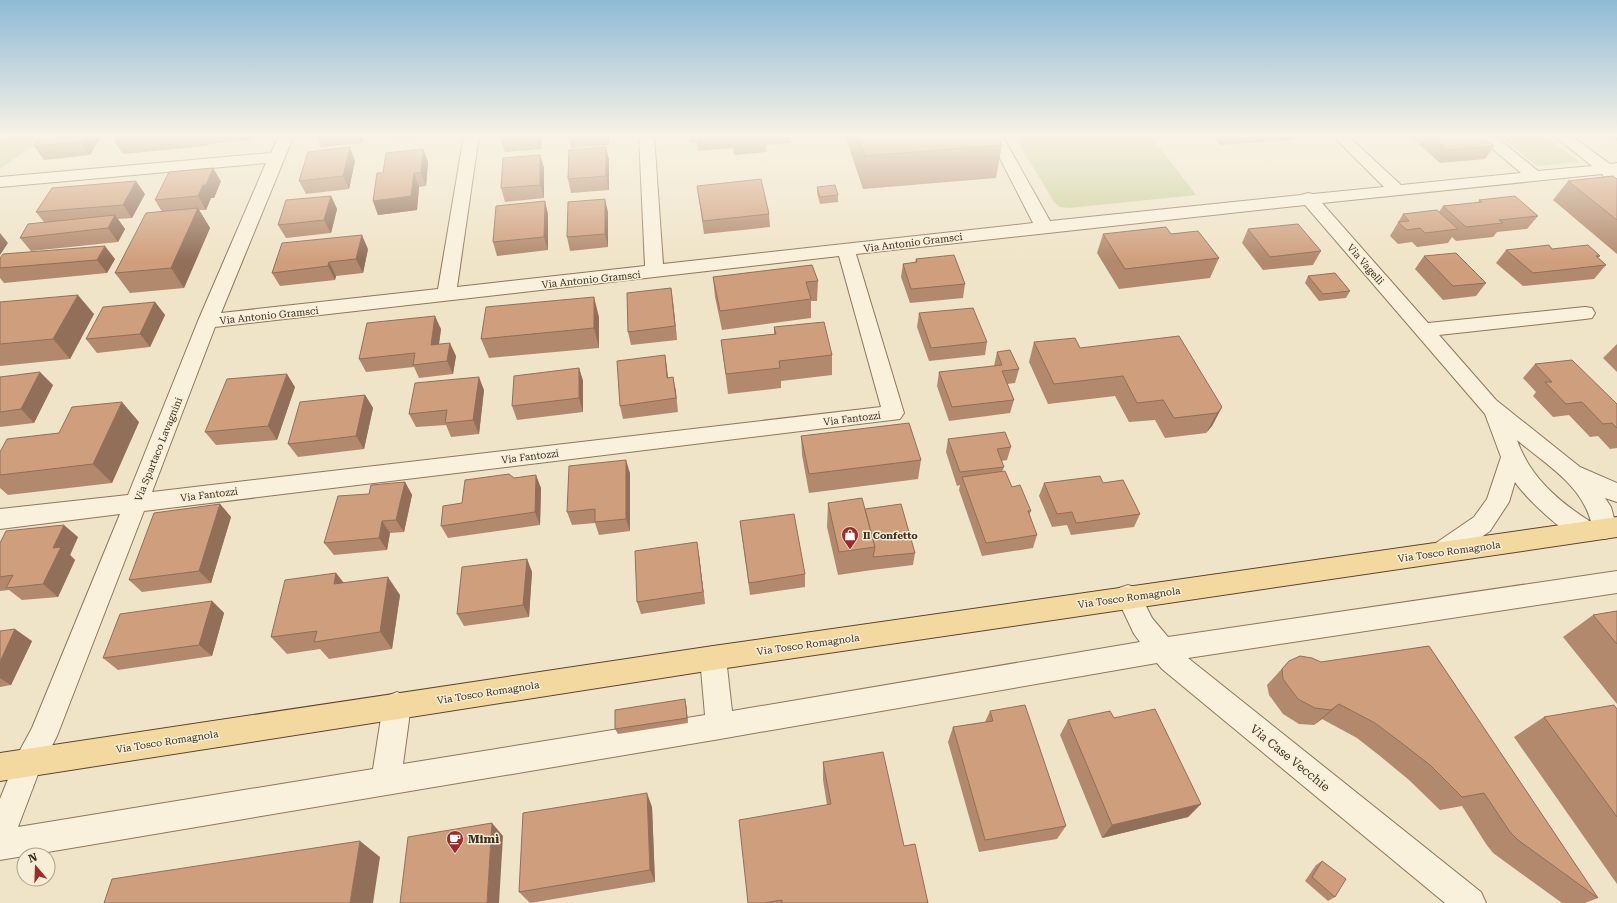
<svg xmlns="http://www.w3.org/2000/svg" width="1617" height="903" font-family="'Roboto Serif',serif">
<style>
.green{fill:#c9cf9b}
.lines{fill:none;stroke-linecap:round;stroke-linejoin:round}
.minor-casing{stroke:#8d765c;stroke-width:2}
.major-casing{stroke:#5b4430;stroke-width:2}
.minor{fill:#faf1dc;fill-rule:evenodd}
.major{fill:#f3d9a0;fill-rule:evenodd}
.wall{fill:#b2896c}
.shaded-wall{fill:#916f58}
.building{fill:#cf9f7d;stroke:#916f58}
.labels{text-anchor:middle;stroke-width:3;stroke-linejoin:round;paint-order:stroke}
.street-label{font-size:10px;fill:#3d2e20;stroke:#f7eed8}
.poi-label{font-size:10px;font-weight:bold;fill:#3d2e20;stroke:#f7eed8;text-anchor:start}
.near-street-label{font-size:12px;fill:#3d2e20;stroke:#f7eed8}
.near-poi-label{font-size:12px;font-weight:bold;fill:#3d2e20;stroke:#f7eed8;text-anchor:start}
</style>
<rect width="100%" height="100%" fill="#f0e4c8"/>
<g class="green">
<path d="M8 135H48L0 169V140Z"/>
<path d="M1014 135H1150L1196 195 1069 208 1060 207 1054 202Z"/>
<path d="M1499 135H1544L1580 162 1537 166Z"/>
</g>
<g class="lines">
<defs>
<path id="minor" d="M279 135H294L221 313 438 289 464 135H479L457 287 645 266 639 135H654L663 264 1033 223 988 135H1002L1050 221 1301 195 1308 193 1313 194 1384 187 1332 135H1347L1401 185 1521 173 1480 138 1478 135H1494L1538 171 1592 166 1553 135H1570L1610 164 1617 163V178C1610 180 1606 180 1602 174L1322 203 1428 323 1585 307 1592 308 1595 313 1592 318 1585 319 1439 335 1496 400 1580 467 1617 483V502L1605 498 1611 507 1617 529 1613 536 1605 539 1597 536 1595 538C1593 539 1589 541 1586 541 1569 540 1525 497 1515 482L1509 502 1490 531 1451 559 1442 562 1433 559 1430 552 1433 545 1474 517 1487 499 1501 457 1485 414 1305 205 856 254 904 413 900 419 144 511 57 736 40 769 18 827 373 769 383 705 387 696 397 692 407 696 411 705 403 764 705 715 700 658 704 649 713 646 722 649 726 658 732 711 1140 642 1134 634 1116 596 1119 588 1128 585 1137 588 1152 618 1168 637 1617 571V593L1188 658 1481 892 1486 903H1445L1162 669 1157 663 720 739 0 860V799L19 752 32 728 120 514 0 529V509L128 495 198 321 266 163 0 187V177L271 153ZM839 256 881 407 152 492 215 327ZM1517 440C1544 463 1582 485 1591 522 1558 501 1530 477 1517 440Z"/>
<path id="major" d="M1617 517V537L713 670 0 781V753L713 646Z"/>
</defs>
<use href="#minor" class="minor-casing"/>
<use href="#major" class="major-casing"/>
<use href="#minor" class="minor"/>
<use href="#major" class="major"/>
</g>
<g class="wall">
<path d="M41 135H98L100 138 90 155 44 160 34 146Z"/>
<path d="M110 135H251L249 140 208 144 206 146 123 154Z"/>
<path d="M316 135H364L362 143 321 147Z"/>
<path d="M393 135H431L430 137 395 139Z"/>
<path d="M502 135H542L541 149 505 152 501 139Z"/>
<path d="M568 135H609V145L571 148Z"/>
<path d="M689 135H792H791V143L766 145 767 152 734 155 733 148 698 151 697 142 690 143Z"/>
<path d="M845 135H997L1002 145 996 178 863 189Z"/>
<path d="M1212 135H1294L1292 140 1220 145Z"/>
<path d="M1415 135H1480L1494 146 1485 159 1440 163 1413 139Z"/>
<path d="M1608 135H1617V140H1616Z"/>
<path d="M423 149 428 162 426 186 419 187 417 210 378 215 373 201Z"/>
<path d="M540 155 544 168V198L505 202 501 188Z"/>
<path d="M609 160V190L571 193 568 179Z"/>
<path d="M355 161 349 189 306 194 299 181Z"/>
<path d="M1617 179V254L1553 200 1568 181Z"/>
<path d="M221 181 214 198H211L206 210H199L210 228 184 288 130 293 115 273 162 212 155 200Z"/>
<path d="M697 186 769 214 770 227 704 234Z"/>
<path d="M817 187 838 195V202L820 204 817 193Z"/>
<path d="M145 194 132 218 118 219 125 229 118 242 31 251 20 238 44 222 36 212Z"/>
<path d="M331 196 337 209 331 233 286 238 278 225Z"/>
<path d="M1479 200 1538 216 1527 229 1497 232 1493 237 1456 241 1452 237 1448 243 1417 247 1412 242 1398 244 1390 236 1403 214 1439 212 1443 206 1478 203Z"/>
<path d="M608 212V247L570 251 567 237Z"/>
<path d="M548 214V250L497 256 493 242Z"/>
<path d="M1248 229 1321 251 1313 265 1263 270 1242 243Z"/>
<path d="M1103 234H1171L1219 258 1210 278 1119 289 1097 253Z"/>
<path d="M368 249 363 273 336 276 335 280 280 286 272 273Z"/>
<path d="M1552 249 1600 256 1598 258 1606 265 1594 279 1523 286 1496 263 1506 250Z"/>
<path d="M1424 256 1486 283 1476 296 1443 300 1415 269Z"/>
<path d="M0 258 115 259 107 273 4 283 0 278Z"/>
<path d="M916 259 965 284 963 298 910 303 901 277 903 264 915 263Z"/>
<path d="M1308 276 1350 291 1346 298 1319 301 1305 283Z"/>
<path d="M713 277 818 281 817 301H811V318L722 330 715 297Z"/>
<path d="M0 302 94 314 70 359 0 366Z"/>
<path d="M155 302 165 315 150 347 97 353 86 339Z"/>
<path d="M673 302 677 340 631 345 628 332Z"/>
<path d="M919 313 987 342 985 355 929 361 917 327Z"/>
<path d="M599 317V348L489 358 481 339Z"/>
<path d="M774 327 832 355V375L781 381V388L728 394 721 340 774 334Z"/>
<path d="M441 329 439 344 456 356 453 374 419 378 414 367 366 372 359 359Z"/>
<path d="M1034 342 1080 348 1222 407 1212 426 1206 433 1165 438 1155 420 1129 422 1115 396 1048 404 1029 362Z"/>
<path d="M1617 344V372L1603 358Z"/>
<path d="M997 352 1019 369 1015 383 1007 384 1014 400 1010 413 949 421 937 386 939 372 994 366Z"/>
<path d="M665 355 668 378 673 377 678 412 623 419 620 406Z"/>
<path d="M1535 364 1617 404V448L1610 449 1598 436 1590 437 1569 415 1553 417 1533 396 1536 392 1523 378Z"/>
<path d="M579 368 583 381V412L517 420 512 406Z"/>
<path d="M0 377 53 385 34 423 0 427Z"/>
<path d="M295 387 277 440 216 445 205 432Z"/>
<path d="M484 390 479 434 451 437 446 425 416 427 409 414Z"/>
<path d="M365 395 373 408 364 449 298 457 288 444Z"/>
<path d="M139 422 112 483 8 495 0 488V452L59 433Z"/>
<path d="M801 436 921 460 918 479 809 493 802 455Z"/>
<path d="M948 439 1011 447 1007 460 1001 461 1004 467 1002 472 1012 487 1031 511 1029 515 1037 535 1033 548 982 556 959 490 960 485 957 486 946 452Z"/>
<path d="M630 473V531L599 535 595 523 572 525 567 512Z"/>
<path d="M514 478 541 488 540 525 448 538 441 526 462 503Z"/>
<path d="M405 482 412 495 404 532 390 533 387 550 334 555 324 543 369 494Z"/>
<path d="M1044 483H1103L1140 514 1134 527 1071 535 1067 525 1052 527 1039 496Z"/>
<path d="M828 503 865 509 915 553 913 565 872 570 838 575 827 527Z"/>
<path d="M220 504 231 517 211 583 142 592 129 580Z"/>
<path d="M740 521 805 574V587L750 595Z"/>
<path d="M78 537 70 555 75 560 58 597 22 600 9 590 0 591V542Z"/>
<path d="M699 555 705 604 641 614 637 602Z"/>
<path d="M527 559 532 572 529 617 464 626 457 614Z"/>
<path d="M336 573 344 583 400 595 392 649 329 659 320 649 287 654 271 637Z"/>
<path d="M212 601 224 613 212 656 118 670 103 658Z"/>
<path d="M1617 611V704L1563 637 1593 615Z"/>
<path d="M0 631 32 641 11 685 0 687Z"/>
<path d="M1429 646 1598 898 1585 903H1562L1493 853 1486 844 1462 806 1440 810 1409 780 1380 756 1357 738 1322 719 1314 725 1299 724 1283 714 1269 695 1267 685 1289 661 1321 662Z"/>
<path d="M686 704 688 723 618 734 615 729Z"/>
<path d="M1617 709V884L1514 737 1544 717Z"/>
<path d="M990 711 1066 826 1057 839 979 852 948 742 953 727 985 722Z"/>
<path d="M1068 720 1201 804 1188 817 1102 838 1060 735Z"/>
<path d="M823 762 904 846 928 903H748L827 805 823 780Z"/>
<path d="M652 807 655 882 530 903 519 892Z"/>
<path d="M1322 861 1335 897 1328 901 1305 881 1316 865Z"/>
</g>
<g class="shaded-wall">
<path d="M85 135H98L100 138 90 155 81 142Z"/>
<path d="M200 135H202L208 144 206 146Z"/>
<path d="M246 135H251L249 140Z"/>
<path d="M359 135H364L362 143Z"/>
<path d="M537 135H542L541 149 537 136Z"/>
<path d="M607 135H609V145Z"/>
<path d="M350 147 355 161 349 189 343 176Z"/>
<path d="M606 147 609 160V190L606 176Z"/>
<path d="M423 149 428 162 426 186 421 173Z"/>
<path d="M540 155 544 168V198L540 185Z"/>
<path d="M213 168 221 181 214 198H211L206 210 198 196 203 185Z"/>
<path d="M414 173 419 187 417 210 378 215 373 201Z"/>
<path d="M136 181 145 194 132 218 123 205Z"/>
<path d="M331 196 337 209 331 233 324 220Z"/>
<path d="M605 199 608 212V247L605 234Z"/>
<path d="M545 201 548 214V250L544 237Z"/>
<path d="M198 208 210 228 184 288 171 268Z"/>
<path d="M115 215 125 229 118 242 108 228Z"/>
<path d="M0 233 8 243 0 255Z"/>
<path d="M362 235 368 249 363 273 356 259Z"/>
<path d="M105 246 115 259 107 273 97 260Z"/>
<path d="M329 262 336 276 335 280 328 266Z"/>
<path d="M671 288 673 302 677 340 675 326Z"/>
<path d="M78 295 94 314 70 359 53 339Z"/>
<path d="M594 297 599 317V348L594 328Z"/>
<path d="M155 302 165 315 150 347 140 334Z"/>
<path d="M435 316 441 329 437 358 431 345Z"/>
<path d="M450 343 456 356 453 374 447 361Z"/>
<path d="M665 355 667 368 669 392 667 378Z"/>
<path d="M579 368 583 381V412L579 398Z"/>
<path d="M40 372 53 385 34 423 21 409Z"/>
<path d="M287 374 295 387 277 440 268 426Z"/>
<path d="M479 377 484 390 479 434 473 420Z"/>
<path d="M673 377 676 391 678 412Z"/>
<path d="M365 395 373 408 364 449 356 436Z"/>
<path d="M122 402 139 422 112 483 93 464Z"/>
<path d="M1222 407 1212 426 1206 433 1217 413Z"/>
<path d="M626 460 630 473V531L626 519Z"/>
<path d="M536 475 541 488 540 525 535 512Z"/>
<path d="M405 482 412 495 404 532 396 520Z"/>
<path d="M220 504 231 517 211 583 199 571Z"/>
<path d="M382 521 390 533 387 550 379 538Z"/>
<path d="M64 525 78 537 70 555 75 560 58 597 43 584 53 548Z"/>
<path d="M697 542 699 555 705 604 703 592Z"/>
<path d="M527 559 532 572 529 617 523 605Z"/>
<path d="M336 573 349 590 334 584Z"/>
<path d="M388 577 400 595 392 649 380 632Z"/>
<path d="M212 601 224 613 212 656 199 645Z"/>
<path d="M15 629 32 641 11 685 0 678V662Z"/>
<path d="M685 699 686 704 688 723 687 718Z"/>
<path d="M1339 704 1322 719 1314 725 1331 710Z"/>
<path d="M647 793 652 807 655 882 650 870Z"/>
<path d="M1201 804 1188 817 1102 838 1112 825Z"/>
<path d="M492 823 503 836 499 903H487Z"/>
<path d="M360 841 380 857 373 903H350Z"/>
</g>
<g class="building">
<path d="M41 135H85L81 142 34 146Z"/>
<path d="M502 135H537V136L501 139Z"/>
<path d="M697 135H732L697 137Z"/>
<path d="M732 135H765L766 139 733 142Z"/>
<path d="M857 135H997L1002 145 865 156Z"/>
<path d="M1430 135H1480L1494 146 1448 150Z"/>
<path d="M350 147 343 176 299 181 308 152Z"/>
<path d="M606 147V176L568 179 569 150Z"/>
<path d="M423 149 421 173H414L411 196 373 201 377 173H383L386 153Z"/>
<path d="M540 155V185L501 188 503 158Z"/>
<path d="M213 168 206 185H203L198 196 155 200 169 172Z"/>
<path d="M1613 176 1617 179V220L1568 181Z"/>
<path d="M761 179 769 214 703 221 697 186Z"/>
<path d="M136 181 123 205 36 212 52 188Z"/>
<path d="M835 185 838 195 820 197 817 187Z"/>
<path d="M331 196 324 220 278 225 286 200Z"/>
<path d="M1515 196 1538 216 1499 220 1503 223 1466 227 1443 206 1482 202 1479 200Z"/>
<path d="M605 199V234L567 237 568 202Z"/>
<path d="M545 201 544 237 493 242 496 206Z"/>
<path d="M198 208 171 268 115 273 146 213Z"/>
<path d="M1437 210 1458 229 1425 233 1420 228 1407 230 1398 222 1409 221 1403 214Z"/>
<path d="M115 215 108 228 20 238 28 224Z"/>
<path d="M1298 224 1321 251 1270 257 1248 229Z"/>
<path d="M1166 227 1171 234 1198 231 1219 258 1125 269 1103 234Z"/>
<path d="M362 235 356 259 329 262 328 266 272 273 282 243Z"/>
<path d="M1549 245 1552 249 1588 245 1600 256H1596L1606 265 1533 273 1506 250Z"/>
<path d="M105 246 97 260 0 268V258L3 254Z"/>
<path d="M1456 253 1486 283 1453 286 1424 256Z"/>
<path d="M954 255 965 284 911 289 903 264 917 262 916 259Z"/>
<path d="M812 265 818 281 806 282 811 299 720 311 713 277Z"/>
<path d="M1335 273 1350 291 1323 294 1308 276Z"/>
<path d="M671 288 675 326 628 332 627 293Z"/>
<path d="M78 295 53 339 0 344V302Z"/>
<path d="M594 297V328L481 339 486 307Z"/>
<path d="M155 302 140 334 86 339 103 307Z"/>
<path d="M973 308 987 342 931 348 919 313Z"/>
<path d="M435 316 431 345 450 343 447 361 413 365 415 353 359 359 367 323Z"/>
<path d="M824 322 832 355 779 361 780 368 726 374 721 340 776 334 774 327Z"/>
<path d="M1179 336 1222 407 1217 413 1174 418 1163 400 1137 403 1123 376 1054 384 1034 342 1075 338 1080 348Z"/>
<path d="M1010 350 1019 369 1002 371 1014 400 952 407 939 372 1002 365 997 352Z"/>
<path d="M665 355 667 378 673 377 676 398 620 406 617 361Z"/>
<path d="M1572 360 1617 404V428L1612 423 1603 424 1582 402 1566 404 1545 382H1552L1535 364Z"/>
<path d="M579 368V398L512 406 514 376Z"/>
<path d="M40 372 21 409 0 412V377Z"/>
<path d="M287 374 268 426 205 432 227 379Z"/>
<path d="M479 377 473 420 445 423 447 410 409 414 415 383Z"/>
<path d="M365 395 356 436 288 444 300 402Z"/>
<path d="M122 402 93 464 0 475V452L7 439 59 433 72 407Z"/>
<path d="M909 423 921 460 809 474 801 436Z"/>
<path d="M1005 432 1011 447 997 449 1004 467 960 472 948 439Z"/>
<path d="M626 460V519L595 522V509L567 512 569 466Z"/>
<path d="M1005 471 1012 487 1020 485 1031 511H1028L1037 535 986 543 962 477Z"/>
<path d="M509 474 514 478 536 475 535 512 441 526 443 506 462 503 465 480Z"/>
<path d="M1100 476 1103 483 1123 480 1140 514 1076 523 1072 512 1057 514 1044 483Z"/>
<path d="M405 482 396 520 382 521 379 538 324 543 338 496 369 494 371 485Z"/>
<path d="M862 498 875 547 839 552 828 503Z"/>
<path d="M220 504 199 571 129 580 154 513Z"/>
<path d="M901 504 915 553 873 557 875 547 865 509Z"/>
<path d="M794 514 805 574 749 583 740 521Z"/>
<path d="M64 525 53 548 61 547 43 584 6 588 13 575 0 577V543L6 531Z"/>
<path d="M697 542 703 592 637 602 635 551Z"/>
<path d="M527 559 523 605 457 614 462 567Z"/>
<path d="M336 573 334 584 388 577 380 632 314 642 317 631 271 637 285 580Z"/>
<path d="M212 601 199 645 103 658 120 614Z"/>
<path d="M1617 611V644L1593 615Z"/>
<path d="M15 629 0 662V631Z"/>
<path d="M1429 646 1598 898 1518 840 1510 832 1484 793 1462 797 1430 765 1399 741 1375 723 1339 704 1331 710 1315 708 1298 699 1283 679 1282 669 1289 661 1300 656 1312 658 1321 662Z"/>
<path d="M685 699 687 718 615 729V710Z"/>
<path d="M1025 705 1066 826 985 840 953 727 993 721 990 711Z"/>
<path d="M1614 705 1617 709V817L1544 717Z"/>
<path d="M1155 709 1201 804 1112 825 1068 720 1110 711 1114 718Z"/>
<path d="M883 752 904 846 915 844 928 903H782V900L764 903H748L739 820 831 804 823 762Z"/>
<path d="M647 793 650 870 519 892 523 813Z"/>
<path d="M492 823 487 903H400L408 837Z"/>
<path d="M360 841 350 903H104L112 879Z"/>
<path d="M1322 861 1346 879 1335 897 1312 877Z"/>
</g>
<linearGradient id="sky" x2="0" y2="1"><stop stop-color="#8fbad6"/><stop offset="0.52" stop-color="#f8f3e6"/><stop offset="1" stop-color="#f8f3e6" stop-opacity="0"/></linearGradient>
<rect width="1617" height="261" fill="url(#sky)"/>
<defs>
<symbol id="shop-pin" viewBox="-11 -11 22 30"><path d="M0 17L-7.5 6A9.5 9.5 0 1 1 7.5 6Z" fill="#9e2a2b" stroke="#f7eed8"/><path d="M-5-2.5h2.3a2.7 3.5 0 0 1 5.4 0H5L5.5 6h-11ZM-1.5-2.5h3a1.5 2.3 0 0 0-3 0Z" fill="#fff"/></symbol>
<symbol id="cafe-pin" viewBox="-11 -11 22 30"><path d="M0 17L-7.5 6A9.5 9.5 0 1 1 7.5 6Z" fill="#9e2a2b" stroke="#f7eed8"/><path d="M-5.5-4.5H6V0H3Q3 3.5 0 3.5H-2.5Q-5.5 3.5-5.5 0ZM3-3.2v2h1.7v-2ZM-6 4.5H4V6H-6Z" fill="#fff"/></symbol>
</defs>
<g fill-rule="evenodd">
<use href="#shop-pin" x="840" y="525" width="20" height="27"/>
<use href="#cafe-pin" x="445" y="829" width="20" height="27"/>
</g>
<g class="labels">
<g class="street-label">
<text transform="translate(913 242) rotate(-7)" y="4">Via Antonio Gramsci</text>
<text transform="translate(1366 264) rotate(49)" y="4">Via Vagelli</text>
<text transform="translate(591 279) rotate(-6)" y="4">Via Antonio Gramsci</text>
<text transform="translate(269 315) rotate(-6)" y="4">Via Antonio Gramsci</text>
<text transform="translate(852 418) rotate(-7)" y="4">Via Fantozzi</text>
<text transform="translate(158 449) rotate(-68)" y="4">Via Spartaco Lavagnini</text>
<text transform="translate(530 456) rotate(-7)" y="4">Via Fantozzi</text>
<text transform="translate(209 494) rotate(-7)" y="4">Via Fantozzi</text>
<text transform="translate(1449 551) rotate(-8)" y="4">Via Tosco Romagnola</text>
<text transform="translate(1129 597) rotate(-8)" y="4">Via Tosco Romagnola</text>
<text transform="translate(808 644) rotate(-8)" y="4">Via Tosco Romagnola</text>
<text transform="translate(488 692) rotate(-9)" y="4">Via Tosco Romagnola</text>
<text transform="translate(167 741) rotate(-9)" y="4">Via Tosco Romagnola</text>
</g>
<g class="poi-label">
<text x="863" y="539">Il Confetto</text>
</g>
<g class="near-street-label">
<text transform="translate(1290 758) rotate(39)" y="4">Via Case Vecchie</text>
</g>
<g class="near-poi-label">
<text x="468" y="843">Mimì</text>
</g>
</g>
<g transform="translate(36 867) rotate(341)"><circle r="19" fill="#f7eed8" stroke="#ada18e"/>
<path d="M0-3L7 15L0 10L-7 15Z" fill="#9e2a2b"/>
<text y="-6" font-size="11" font-weight="bold" text-anchor="middle" fill="#3d2e20">N</text>
</g>
</svg>
